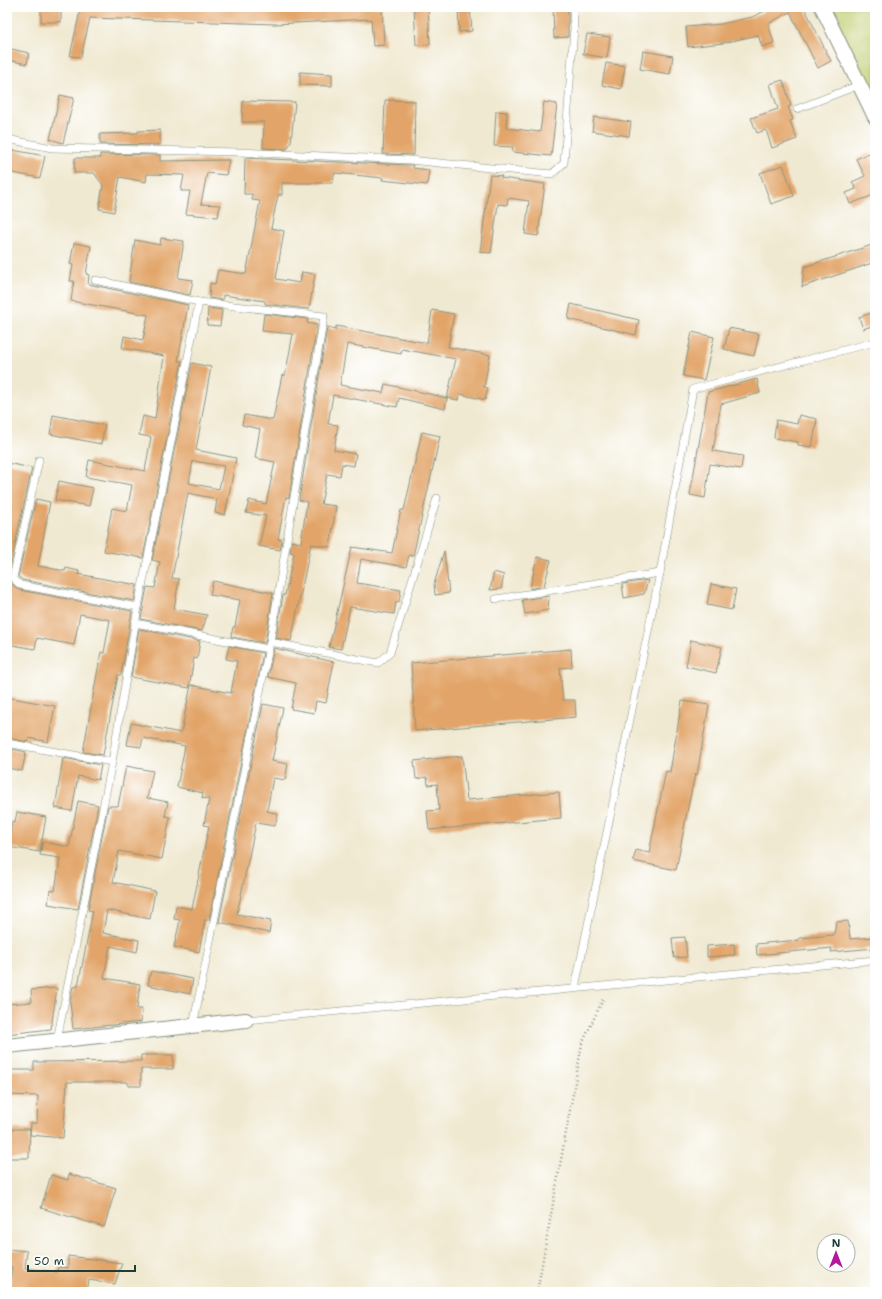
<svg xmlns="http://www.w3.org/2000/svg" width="882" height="1299" font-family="'Shantell Sans',sans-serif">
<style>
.green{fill:#bfcc6e;stroke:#6f8451}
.building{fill:#e2a467;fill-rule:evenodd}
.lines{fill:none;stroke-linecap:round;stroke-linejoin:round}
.lane-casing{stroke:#889382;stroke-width:8}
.street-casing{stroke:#889382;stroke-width:16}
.path{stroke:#889382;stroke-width:2.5;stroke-dasharray:1 3;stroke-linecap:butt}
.lane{stroke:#fff;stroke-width:7}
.street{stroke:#fff;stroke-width:14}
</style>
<rect width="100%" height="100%" fill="#fff"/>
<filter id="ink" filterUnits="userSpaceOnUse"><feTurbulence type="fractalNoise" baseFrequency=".025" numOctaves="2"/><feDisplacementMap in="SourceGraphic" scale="8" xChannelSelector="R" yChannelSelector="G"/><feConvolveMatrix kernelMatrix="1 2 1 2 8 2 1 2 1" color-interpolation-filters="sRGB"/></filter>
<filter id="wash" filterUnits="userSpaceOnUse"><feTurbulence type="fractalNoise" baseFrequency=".012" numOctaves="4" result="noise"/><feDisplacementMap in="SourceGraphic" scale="16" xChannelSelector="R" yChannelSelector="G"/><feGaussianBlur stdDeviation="0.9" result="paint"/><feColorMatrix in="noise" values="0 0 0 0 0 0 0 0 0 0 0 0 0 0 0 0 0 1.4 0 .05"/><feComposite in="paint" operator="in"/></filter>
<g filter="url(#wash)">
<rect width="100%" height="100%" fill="#f0e9d1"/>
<path class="green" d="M826 7H875V107Z"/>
<g id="blocks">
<g class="building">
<rect x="41" y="7" width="20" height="15"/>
<path d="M81 7H382L384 45 373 46 371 19 275 24 90 18 81 57 70 56Z"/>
<path d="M414 7H428L430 44 416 45Z"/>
<path d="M458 7H470L472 31 459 32Z"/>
<path d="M553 7H568V37L554 38Z"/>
<path d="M773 7H804L831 61 818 68 790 12 768 24 774 43 762 47 758 35 723 43 688 47 686 27 721 24 752 17Z"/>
<path d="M587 34 610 37 607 58 583 54Z"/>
<path d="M7 48 29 53 27 64 7 60Z"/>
<path d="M643 51 673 56 670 74 640 69Z"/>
<path d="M606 63 625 66 621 89 602 85Z"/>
<path d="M300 72 332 74V86L300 85Z"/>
<path d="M783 80 791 106 788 107 793 120 790 121 797 139 772 148 766 130 757 133 751 118 778 109 770 84Z"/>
<path d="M60 95 74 98 63 143 50 139Z"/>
<path d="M385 100 415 101 414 155 383 154Z"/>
<path d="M243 101 295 102 291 142 287 149 263 148 264 122H242Z"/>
<path d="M544 102 557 104 551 156 512 152 513 147 494 146 496 111 507 112 506 128 540 132Z"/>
<path d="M594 117 631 122 629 136 592 131Z"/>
<path d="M160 130V145L100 144V134L138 133V131Z"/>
<path d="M7 149 45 156 40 178 7 172Z"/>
<path d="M869 153 875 166V197L874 195 850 204 846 193 856 189 852 182 865 176 856 159Z"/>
<path d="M100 154 160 155V161L229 160 226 175 207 173 201 204 220 205 218 217 186 214 190 191H181L184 175 147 174 146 182 120 177 114 212 99 209 103 185 94 173H74L75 158H100Z"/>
<path d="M245 158 409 165H413V168L429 170 427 185 382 180 383 178 335 173 332 183H282V195H278L271 228 284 231 276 279 300 283 302 272 315 274 309 309 265 304V301L223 295V300L209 298 210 283 215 284 218 270 246 274 260 201 252 200V194H244Z"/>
<path d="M783 165 794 196 771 204 760 173Z"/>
<path d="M490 175 502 176 501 178 545 184 538 236 525 234 529 201 508 198 507 205 498 204 491 253 480 252Z"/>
<path d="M161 238 184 241 178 278 193 280 190 295 129 282 135 240 160 245Z"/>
<path d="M74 243 91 246 86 274 89 275 88 284 188 305 178 361H182L143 558 104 551 112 508 127 511 132 485 86 477 89 460 145 471 151 437 139 435 143 416 155 419 164 356 122 348 124 336 143 340 148 315 71 301 74 281H70L73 265 70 264Z"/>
<path d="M875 244V262L802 287 804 267Z"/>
<path d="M571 304 639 320 636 335 568 319Z"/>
<path d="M208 308 222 310 220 326 207 325Z"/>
<path d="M432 310 454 314 448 347 490 355 484 387 488 388 485 400 460 394 458 400 447 398 445 409 399 398 397 407 333 395 328 424 338 425 334 450 356 454 354 466 342 464 340 476 327 474 321 504 336 506 330 547 311 544 291 641 276 638 283 595H285L294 553 290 552 292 541 301 543 307 502 299 500 327 327 336 329V326L427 343ZM347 344 401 354 402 349 456 359 447 398 385 384 383 393 340 385Z"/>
<path d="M875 312V325L863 329 859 317Z"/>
<path d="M264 314 308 319 307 323 317 325 289 498 286 497 278 539 282 540 280 550 259 546 266 516 246 513 249 500 266 504 275 462 255 458 260 429 242 425 244 415 273 420 282 375 285 376 293 334 262 331Z"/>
<path d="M729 328 759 334 754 356 724 349Z"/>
<path d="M692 332 714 337 704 380 683 376Z"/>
<path d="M192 363 211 367 196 450 236 458 225 515 215 513 217 499 188 493 172 578 179 579 174 609 207 615 202 631 141 619 147 587 155 588 160 562 152 560ZM193 461 224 466 219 489 189 483Z"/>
<path d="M757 379 760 393 721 404 713 451 743 456 741 469 710 464 705 498 690 495 708 392Z"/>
<path d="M53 415 105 425 101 444 50 434Z"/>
<path d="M799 415 817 419 812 447 798 445V442L774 438 776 420 797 424Z"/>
<path d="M422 432 440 436 413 556 409 555 406 567 361 559 357 583 401 590 399 602H396L394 614 350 607 341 649 329 647 352 547 392 553 401 510H404Z"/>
<path d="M7 463 32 468 8 577 9 582 19 590 132 611 121 675H118L103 755 83 752 101 652 104 653 110 620 80 614 74 645 37 638 35 649 7 644V499L11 481H7Z"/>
<path d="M59 481 93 488 89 506 55 500Z"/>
<path d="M36 499 50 502 38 566 65 571 66 568 79 571 78 574 137 585 134 601 22 580 18 576Z"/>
<path d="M444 551 449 593 435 595 434 584Z"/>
<path d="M537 557 551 560 544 586 530 589Z"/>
<path d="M494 572 504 575 501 589 490 590Z"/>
<path d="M648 580 644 594 624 598 622 584Z"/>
<path d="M213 581 273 593 265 643 231 637 233 627H235L240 600 210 595Z"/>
<path d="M711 584 736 589 732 610 707 605Z"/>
<path d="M549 596 548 610 525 614 522 600Z"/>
<path d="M139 629 200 641 197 659 194 658 189 688 131 677Z"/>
<path d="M691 640 722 647 716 673 686 666Z"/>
<path d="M229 646 263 653 209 920H205L199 952 174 947 180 920 174 919 176 906 192 909 209 826 204 825 209 799 202 798 203 793 177 787 185 746 143 738 141 747 127 745 131 723 181 733 191 685 231 693 237 661 226 659Z"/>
<path d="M274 648 334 662 326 703 316 701 314 713 291 709 296 683 268 677Z"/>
<path d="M571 649 572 667 560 668 562 693 563 700H575L576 717 415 731 411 663Z"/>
<path d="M7 697 55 706 48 742 29 738 28 742 7 738Z"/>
<path d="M682 701 709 705 697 775 695 774 688 807 676 870 633 861 636 850 649 853 666 771 670 772Z"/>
<path d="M263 704 283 708 272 761 288 764 285 780 273 778 267 811 278 814 275 826 256 823 237 914 271 921 269 933 219 922Z"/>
<path d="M7 748 26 752 22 771 7 768Z"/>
<path d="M462 756 467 800 559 792 561 818 429 830 427 811 439 810 437 784 428 785 427 777 416 779 414 761Z"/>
<path d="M63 758 101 765 98 780 78 776 72 811 55 808Z"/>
<path d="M126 766 153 771 147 798 168 802 165 816 170 817 162 859 119 851 113 882 155 891 150 919 107 910 103 933 139 940 137 952 110 946 104 978 140 984 137 1009H142L141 1022 73 1029 70 1002 73 987 78 986 93 911 88 910 108 806H118Z"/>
<path d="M78 801 98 805 78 909 48 904 50 890 55 891 60 858 40 855 43 842 69 847Z"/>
<path d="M17 812 46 817 40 852 8 847 12 821 15 822Z"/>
<path d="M848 921 850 939 875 937V948L831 952 832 948 757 955 756 944 799 940V938L834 935 836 922Z"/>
<path d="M685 937 687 957 674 958 672 938Z"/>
<path d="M734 944 735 955 707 957V946Z"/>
<path d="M151 971 193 979 190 994 148 985Z"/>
<path d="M57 988 51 1029 7 1034V1004L32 1002 31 990Z"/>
<path d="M141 1055H173V1069H141V1086H128V1082H67L63 1138 30 1135 31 1123H37L38 1096 7 1095V1070H34V1062L141 1061Z"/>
<path d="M7 1129H30L29 1158H7Z"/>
<path d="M69 1174 116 1188 104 1227 41 1208 51 1175 68 1180Z"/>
<path d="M7 1249 27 1251 25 1268 57 1272 58 1267 68 1268V1256L122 1263 115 1284 89 1280 87 1292H9L12 1267 7 1266Z"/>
</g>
</g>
</g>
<g filter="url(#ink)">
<use href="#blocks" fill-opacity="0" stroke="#889382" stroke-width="1"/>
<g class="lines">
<defs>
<g id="lane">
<path d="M797 109 859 85"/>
<path d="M7 139 52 148 238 152 409 160 552 174 564 163 574 28 573 7"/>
<path d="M95 280 199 302"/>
<path d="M39 460 13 578 20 585 138 607"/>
<path d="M496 599 660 573"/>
<path d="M135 623 268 649"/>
<path d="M270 642 378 663 390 653 437 498"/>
<path d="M7 743 112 762"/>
<path d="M575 988 660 573 693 389 875 342"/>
<path d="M246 1020 875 960"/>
<path d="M57 1040 112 762 138 607 199 302 324 316 270 642 193 1026"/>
</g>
<g id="street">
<path d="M822 7 875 117"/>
<path d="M7 1046 246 1020"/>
</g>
</defs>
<use href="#lane" class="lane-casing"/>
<use href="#street" class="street-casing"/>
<path class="path" d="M537 1292 582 1044 604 997"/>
<use href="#lane" class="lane"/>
<use href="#street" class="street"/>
</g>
</g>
<rect width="882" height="1299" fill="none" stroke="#fff" stroke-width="24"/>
<g transform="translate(836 1253)"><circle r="19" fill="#ffffff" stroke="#a5b1ae"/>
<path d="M0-3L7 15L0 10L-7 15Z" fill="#b5179e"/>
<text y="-6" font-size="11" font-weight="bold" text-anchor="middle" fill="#1f3d34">N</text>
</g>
<path d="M28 1265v6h107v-6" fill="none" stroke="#1f3d34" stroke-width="2"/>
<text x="34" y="1265" font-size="12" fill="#1f3d34" stroke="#ffffff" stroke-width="3" paint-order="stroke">50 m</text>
</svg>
